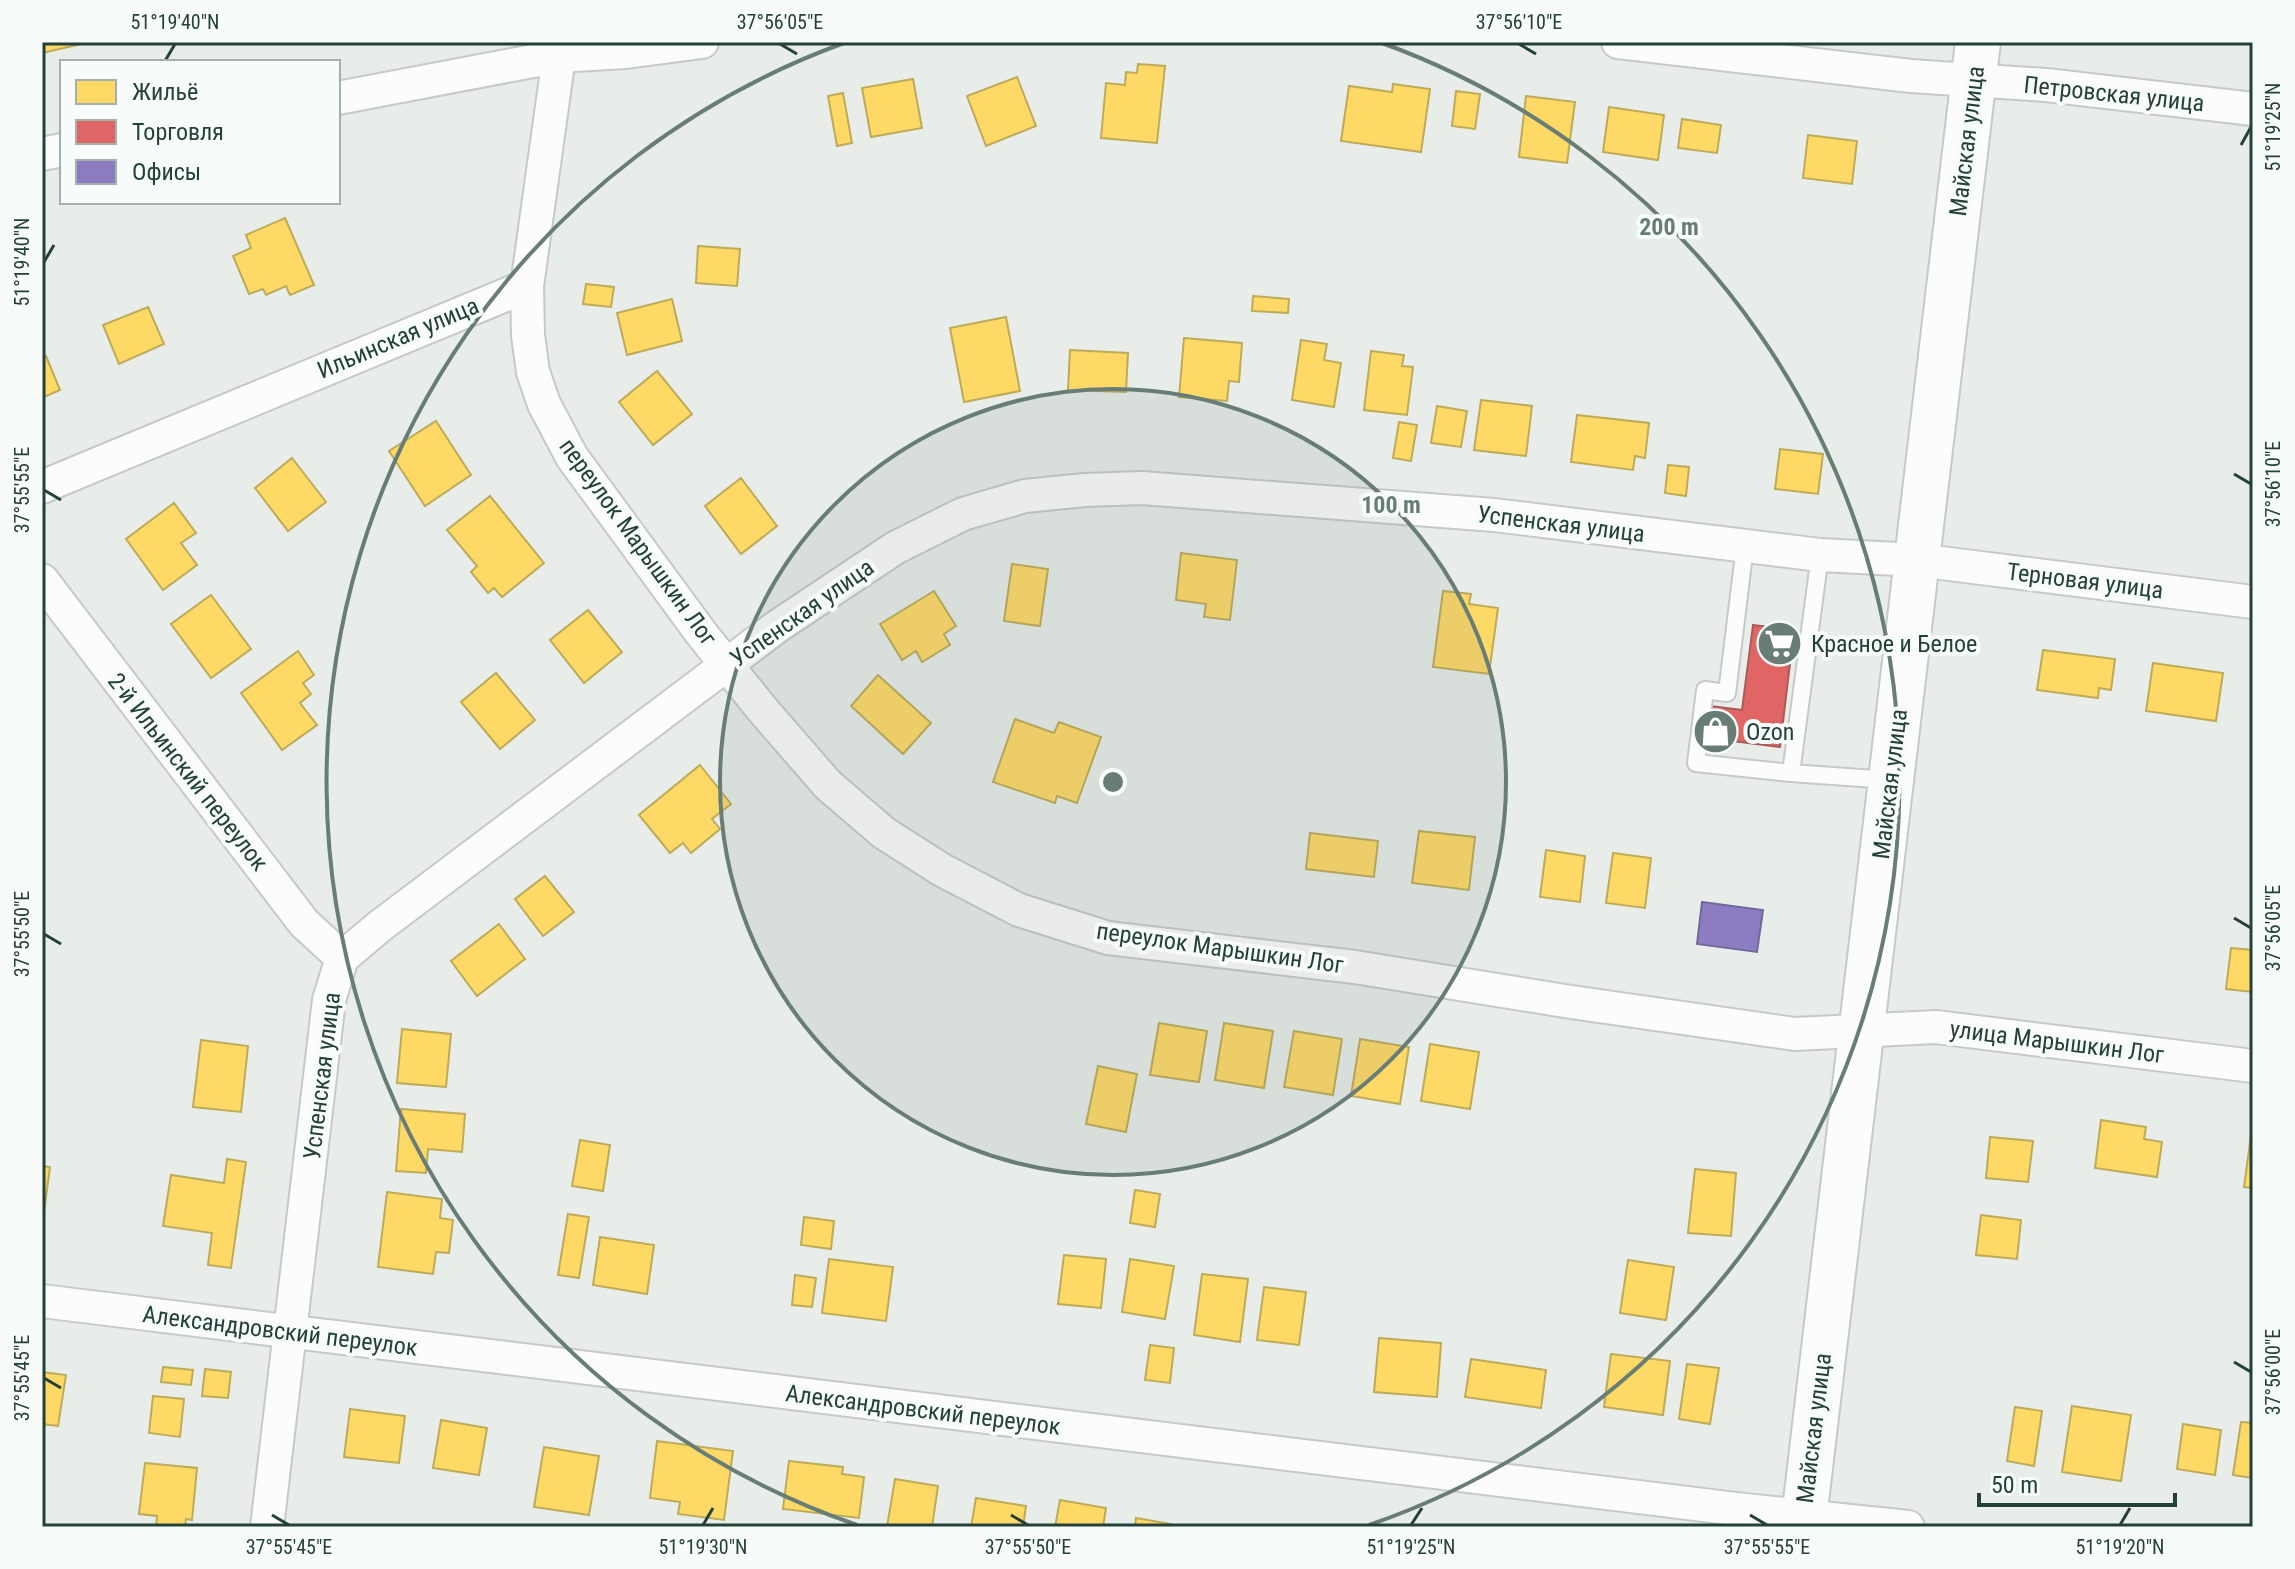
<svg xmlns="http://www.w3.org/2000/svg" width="2295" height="1569" font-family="'Roboto Condensed',sans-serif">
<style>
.homes{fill:#ffd966;stroke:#bdab58;stroke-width:2}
.shops{fill:#e06666;stroke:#a85b58;stroke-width:2}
.offices{fill:#8e7cc3;stroke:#6e6a9a;stroke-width:2}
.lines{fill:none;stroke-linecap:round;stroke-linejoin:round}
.lane-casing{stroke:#c5cac7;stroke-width:20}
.street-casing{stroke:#c5cac7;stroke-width:36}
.secondary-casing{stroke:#c3cbc7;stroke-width:48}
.lane{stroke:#fcfcfc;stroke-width:16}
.street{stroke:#fcfcfc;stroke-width:32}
.secondary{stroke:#fcfcfc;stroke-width:44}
.ticks{fill:none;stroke:#244139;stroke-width:3}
.ring{fill:none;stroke:#697d77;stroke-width:4}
.labels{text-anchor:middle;stroke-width:8;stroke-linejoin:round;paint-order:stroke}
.street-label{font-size:24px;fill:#244139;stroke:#f7fbf9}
.poi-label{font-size:24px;fill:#244139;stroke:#f7fbf9;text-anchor:start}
.centre{fill:#697d77;stroke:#f7fbf9;stroke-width:4}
.ring-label{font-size:24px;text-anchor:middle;font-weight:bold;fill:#697d77;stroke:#f7fbf9;stroke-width:8;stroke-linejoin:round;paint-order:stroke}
.neatline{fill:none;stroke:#244139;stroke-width:3}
.ticks-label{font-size:20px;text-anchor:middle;fill:#244139}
</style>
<rect width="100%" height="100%" fill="#e8edea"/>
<g class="homes">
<path d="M42 42H86V43L42 53Z"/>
<path d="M1138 64 1165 66 1157 143 1101 138 1106 83 1125 85 1126 72 1137 73Z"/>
<path d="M1017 77 1036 126 986 146 967 96Z"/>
<path d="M913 79 922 128 871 137 862 88Z"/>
<path d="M1393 84 1430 89 1421 152 1341 141 1349 86 1392 92Z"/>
<path d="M1456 91 1480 94 1475 129 1452 126Z"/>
<path d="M843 93 852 143 837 146 828 96Z"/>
<path d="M1526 96 1575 102 1567 163 1519 157Z"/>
<path d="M1609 107 1664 115 1658 160 1603 152Z"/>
<path d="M1682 119 1721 125 1717 153 1678 148Z"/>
<path d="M1808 135 1857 141 1852 184 1803 178Z"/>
<path d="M285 218 314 285 290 295 286 286 266 295 263 289 249 294 233 256 251 248 246 235Z"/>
<path d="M698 246 740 249 737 286 696 283Z"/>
<path d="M586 284 614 287 611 307 583 304Z"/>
<path d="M1253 296 1289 299 1288 313 1252 311Z"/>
<path d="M672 299 682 341 627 355 617 313Z"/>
<path d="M148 307 164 344 119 364 103 325Z"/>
<path d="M1006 317 1020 391 964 402 950 328Z"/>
<path d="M1184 338 1242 343 1239 382 1229 381 1227 401 1179 397Z"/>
<path d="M1301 340 1327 344 1324 360 1341 363 1334 407 1292 400Z"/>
<path d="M1070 350 1128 353 1126 392 1068 390Z"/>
<path d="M1371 351 1404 355 1402 366 1413 367 1407 415 1364 410Z"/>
<path d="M46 356 60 390 42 398V358Z"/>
<path d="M657 371 692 414 653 445 619 402Z"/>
<path d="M1481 400 1532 406 1526 456 1474 450Z"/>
<path d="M1437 406 1467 411 1461 447 1431 443Z"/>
<path d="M1577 415 1649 423 1645 458 1635 456 1633 470 1571 462Z"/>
<path d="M436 421 471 475 425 506 389 451Z"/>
<path d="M1399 422 1417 425 1411 461 1393 458Z"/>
<path d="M1780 449 1823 454 1818 494 1775 489Z"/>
<path d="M292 458 326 502 288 531 255 488Z"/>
<path d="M1668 465 1689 467 1686 496 1665 493Z"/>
<path d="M741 478 777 526 741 554 705 506Z"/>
<path d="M490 496 544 563 502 597 494 588 488 593 471 572 477 566 447 530Z"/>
<path d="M174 503 196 533 181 543 197 565 163 590 126 539Z"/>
<path d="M1181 553 1237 560 1230 620 1204 617 1206 604 1176 600Z"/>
<path d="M1012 564 1048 569 1040 626 1004 621Z"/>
<path d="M934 591 956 626 944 634 950 645 922 662 916 651 902 660 880 624Z"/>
<path d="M1443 591 1471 594 1469 604 1498 608 1489 674 1433 667Z"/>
<path d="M211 595 251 649 211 678 171 624Z"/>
<path d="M588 610 622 652 584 683 550 640Z"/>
<path d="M2043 650 2115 659 2111 690 2099 688 2098 698 2037 690Z"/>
<path d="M298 651 314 675 303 683 311 694 300 703 317 725 282 750 241 693Z"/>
<path d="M2153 663 2223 673 2216 721 2146 711Z"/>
<path d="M496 673 535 720 500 749 461 702Z"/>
<path d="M878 675 931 723 903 754 851 706Z"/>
<path d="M1015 719 1054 733 1059 722 1101 737 1077 803 1057 796 1055 803 993 782Z"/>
<path d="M700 765 731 804 712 819 720 829 691 853 683 843 670 853 639 815Z"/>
<path d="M1419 831 1475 837 1469 890 1412 883Z"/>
<path d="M1310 833 1378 841 1374 877 1306 869Z"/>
<path d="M1546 850 1585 856 1580 902 1540 897Z"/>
<path d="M1613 853 1651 858 1645 908 1606 903Z"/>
<path d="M545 876 574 912 543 936 515 899Z"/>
<path d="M499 924 525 959 477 996 451 961Z"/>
<path d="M2231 948 2253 950V992L2226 989Z"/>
<path d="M1159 1023 1207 1031 1199 1082 1150 1075Z"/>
<path d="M1224 1023 1273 1031 1264 1088 1215 1080Z"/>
<path d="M402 1029 451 1034 446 1087 397 1083Z"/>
<path d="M1294 1031 1342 1039 1333 1095 1284 1087Z"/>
<path d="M1360 1039 1409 1047 1400 1104 1351 1096Z"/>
<path d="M201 1040 248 1046 241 1112 193 1107Z"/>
<path d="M1430 1044 1479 1052 1470 1109 1421 1101Z"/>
<path d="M1098 1066 1137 1074 1126 1132 1086 1124Z"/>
<path d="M401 1109 465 1114 462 1152 428 1149 426 1173 396 1171Z"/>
<path d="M2101 1120 2146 1127 2144 1139 2162 1142 2157 1177 2095 1168Z"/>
<path d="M2251 1135H2253V1188L2244 1187Z"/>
<path d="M1990 1137 2033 1141 2028 1182 1986 1178Z"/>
<path d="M580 1140 610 1145 603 1191 572 1186Z"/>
<path d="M227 1159 246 1162 231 1268 208 1265 212 1233 163 1226 171 1175 224 1183Z"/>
<path d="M42 1166 50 1167 44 1212H42Z"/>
<path d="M1695 1169 1736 1173 1731 1236 1688 1233Z"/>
<path d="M1135 1190 1160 1194 1155 1227 1130 1223Z"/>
<path d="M387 1192 442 1199 440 1218 453 1220 449 1253 436 1252 433 1274 378 1267Z"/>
<path d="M568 1214 589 1217 579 1278 558 1275Z"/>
<path d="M1981 1215 2021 1220 2017 1259 1976 1255Z"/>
<path d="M804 1217 834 1221 831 1249 801 1245Z"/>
<path d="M600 1237 654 1245 647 1294 593 1285Z"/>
<path d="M1064 1255 1106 1259 1101 1308 1058 1304Z"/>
<path d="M829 1259 893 1267 886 1321 822 1313Z"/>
<path d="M1130 1259 1174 1266 1165 1319 1122 1312Z"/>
<path d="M1628 1260 1674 1267 1666 1320 1620 1313Z"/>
<path d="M1202 1274 1248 1279 1240 1342 1194 1335Z"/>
<path d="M795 1275 816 1278 812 1307 792 1305Z"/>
<path d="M1264 1287 1306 1292 1299 1345 1257 1340Z"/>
<path d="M1379 1338 1441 1343 1437 1397 1374 1392Z"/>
<path d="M1150 1345 1174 1348 1170 1383 1145 1380Z"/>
<path d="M1611 1354 1670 1361 1663 1415 1604 1407Z"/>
<path d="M1471 1359 1546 1370 1541 1408 1465 1397Z"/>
<path d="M1687 1364 1719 1368 1710 1424 1679 1419Z"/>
<path d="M163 1367 193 1370 191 1385 161 1382Z"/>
<path d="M205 1369 231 1372 228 1398 202 1396Z"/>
<path d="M42 1372 66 1375 58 1426 42 1424Z"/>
<path d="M153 1396 184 1399 180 1437 149 1433Z"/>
<path d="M2072 1406 2131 1415 2121 1481 2062 1472Z"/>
<path d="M2015 1407 2042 1411 2034 1466 2007 1461Z"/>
<path d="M350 1409 405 1416 399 1463 344 1457Z"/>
<path d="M441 1420 487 1428 479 1475 433 1468Z"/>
<path d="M2241 1422 2253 1423V1478L2233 1475Z"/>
<path d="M2183 1424 2221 1430 2215 1475 2177 1469Z"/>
<path d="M657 1441 733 1451 724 1520 678 1514 680 1502 650 1498Z"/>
<path d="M544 1447 599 1456 589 1515 534 1507Z"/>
<path d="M789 1461 843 1467 842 1474 864 1477 859 1518 783 1509Z"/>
<path d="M145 1463 197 1468 192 1520 186 1519 185 1527H156L157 1516 139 1514Z"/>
<path d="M895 1479 938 1486 932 1527H887Z"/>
<path d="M976 1498 1026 1506 1023 1527H971Z"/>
<path d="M1060 1500 1106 1508 1103 1527H1055Z"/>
<path d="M1136 1518 1171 1524 1170 1527H1135Z"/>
</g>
<path class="shops" d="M1753 625 1794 630 1780 747 1707 738 1711 706 1742 710Z"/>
<path class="offices" d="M1702 902 1763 910 1757 952 1697 944Z"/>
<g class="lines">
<defs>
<g id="lane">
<path d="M1745 546 1727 693 1705 690 1696 763 1791 773"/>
<path d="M1820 555 1791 773 1889 780"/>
</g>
<g id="street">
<path d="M561 42 527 286 528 335 533 372 544 404 572 457 701 633 762 709 828 785 884 833 942 870 1019 910 1108 938 1355 967 1571 1002 1795 1034 1936 1027 2253 1066"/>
<path d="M1618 42 1911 76 2046 85 2253 109"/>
<path d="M338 98 559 56 626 52 702 42"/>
<path d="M42 154 62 150"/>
<path d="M42 487 527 286"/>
<path d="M42 580 304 923 342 958"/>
<path d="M42 1301 1736 1509 1908 1527"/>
<path d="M267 1527 329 1000 342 958 380 926 778 626 895 548 963 514 1025 496 1085 490 1142 488 1494 515 1820 555 1917 560 2253 602"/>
</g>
<path id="secondary" d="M1803 1527 1978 42"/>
</defs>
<use href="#lane" class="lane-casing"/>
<use href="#street" class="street-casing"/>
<use href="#secondary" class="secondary-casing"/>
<use href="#lane" class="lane"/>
<use href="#street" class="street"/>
<use href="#secondary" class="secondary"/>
</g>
<path class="ticks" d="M780 44 797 54M1519 44 1536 54M165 61 175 44M2241 145 2251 127M44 262 54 245M2234 474 2251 484M44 490 61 500M2234 918 2251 928M44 934 61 944M2234 1362 2251 1372M44 1378 61 1388M272 1515 289 1525M1011 1515 1028 1525M1750 1515 1767 1525M703 1525 713 1508M1411 1525 1422 1508M2120 1525 2130 1508"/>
<circle cx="1113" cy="782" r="393" fill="#697d77" fill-opacity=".12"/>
<g class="ring">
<circle cx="1113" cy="782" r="393"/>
<path d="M857 1525A786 786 0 0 1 844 43M1382 43A786 786 0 0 1 1369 1525"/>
</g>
<defs>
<symbol id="supermarket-disc" viewBox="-11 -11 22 22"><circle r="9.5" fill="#697d77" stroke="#f7fbf9"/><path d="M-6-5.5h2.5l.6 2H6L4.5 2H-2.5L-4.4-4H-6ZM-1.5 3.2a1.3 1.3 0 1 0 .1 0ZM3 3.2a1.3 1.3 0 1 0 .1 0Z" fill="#fff"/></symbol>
<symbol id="shop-disc" viewBox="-11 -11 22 22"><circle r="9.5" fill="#697d77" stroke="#f7fbf9"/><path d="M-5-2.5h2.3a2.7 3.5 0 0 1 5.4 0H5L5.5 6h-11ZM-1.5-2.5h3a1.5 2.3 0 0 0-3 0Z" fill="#fff"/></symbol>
</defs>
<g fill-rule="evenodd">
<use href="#supermarket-disc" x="1754" y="618" width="51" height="51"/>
<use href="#shop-disc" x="1690" y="706" width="51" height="51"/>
</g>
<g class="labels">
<g class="street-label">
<text transform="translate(2114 94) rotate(6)" y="8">Петровская улица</text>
<text transform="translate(1967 141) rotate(-83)" y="8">Майская улица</text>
<text transform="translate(398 338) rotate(-23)" y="8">Ильинская улица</text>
<text transform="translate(1561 524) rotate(7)" y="8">Успенская улица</text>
<text transform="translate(638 542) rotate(54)" y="8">переулок Марышкин Лог</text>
<text transform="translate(2085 581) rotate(7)" y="8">Терновая улица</text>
<text transform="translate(802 613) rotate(-35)" y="8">Успенская улица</text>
<text transform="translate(188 772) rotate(52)" y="8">2-й Ильинский переулок</text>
<text transform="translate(1890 784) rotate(-83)" y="8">Майская улица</text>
<text transform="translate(1220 948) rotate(8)" y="8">переулок Марышкин Лог</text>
<text transform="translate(2057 1042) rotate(7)" y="8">улица Марышкин Лог</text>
<text transform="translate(322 1076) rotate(-83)" y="8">Успенская улица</text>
<text transform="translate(280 1331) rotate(7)" y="8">Александровский переулок</text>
<text transform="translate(923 1410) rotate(7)" y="8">Александровский переулок</text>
<text transform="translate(1814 1428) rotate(-83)" y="8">Майская улица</text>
</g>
<g class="poi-label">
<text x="1811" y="652">Красное и Белое</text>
<text x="1746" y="740">Ozon</text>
</g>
</g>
<circle cx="1113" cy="782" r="12" class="centre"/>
<g class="ring-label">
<text x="1669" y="235">200 m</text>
<text x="1391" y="513">100 m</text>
</g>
<rect width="2295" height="1569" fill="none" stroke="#f7fbf9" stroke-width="88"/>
<rect x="60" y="60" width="280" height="144" fill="#f7fbf9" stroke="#a3b1ac" stroke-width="2"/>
<rect x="76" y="80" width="40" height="24" fill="#ffd966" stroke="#a3b1ac" stroke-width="2"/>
<text x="132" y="100" font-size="24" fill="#244139">Жильё</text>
<rect x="76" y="120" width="40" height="24" fill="#e06666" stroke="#a3b1ac" stroke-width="2"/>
<text x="132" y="140" font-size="24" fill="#244139">Торговля</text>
<rect x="76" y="160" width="40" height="24" fill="#8e7cc3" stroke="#a3b1ac" stroke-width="2"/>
<text x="132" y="180" font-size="24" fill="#244139">Офисы</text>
<path d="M1979 1493v12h196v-12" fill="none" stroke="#244139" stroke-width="4"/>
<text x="1991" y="1493" font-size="24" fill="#244139" stroke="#f7fbf9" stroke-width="6" paint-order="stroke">50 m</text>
<rect x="44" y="44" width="2207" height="1481" class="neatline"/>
<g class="ticks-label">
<text x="175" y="29">51°19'40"N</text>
<text x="780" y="29">37°56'05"E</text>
<text x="1519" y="29">37°56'10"E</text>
<text transform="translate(2273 127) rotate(-90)" y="7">51°19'25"N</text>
<text transform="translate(22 262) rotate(-90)" y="7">51°19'40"N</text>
<text transform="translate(2273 484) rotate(-90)" y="7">37°56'10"E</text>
<text transform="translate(22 490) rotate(-90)" y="7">37°55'55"E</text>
<text transform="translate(2273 928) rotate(-90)" y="7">37°56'05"E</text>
<text transform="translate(22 934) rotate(-90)" y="7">37°55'50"E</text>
<text transform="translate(2273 1372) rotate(-90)" y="7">37°56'00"E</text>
<text transform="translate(22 1378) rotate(-90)" y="7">37°55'45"E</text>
<text x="289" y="1554">37°55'45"E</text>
<text x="703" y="1554">51°19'30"N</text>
<text x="1028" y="1554">37°55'50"E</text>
<text x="1411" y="1554">51°19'25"N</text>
<text x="1767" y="1554">37°55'55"E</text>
<text x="2120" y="1554">51°19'20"N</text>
</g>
</svg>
